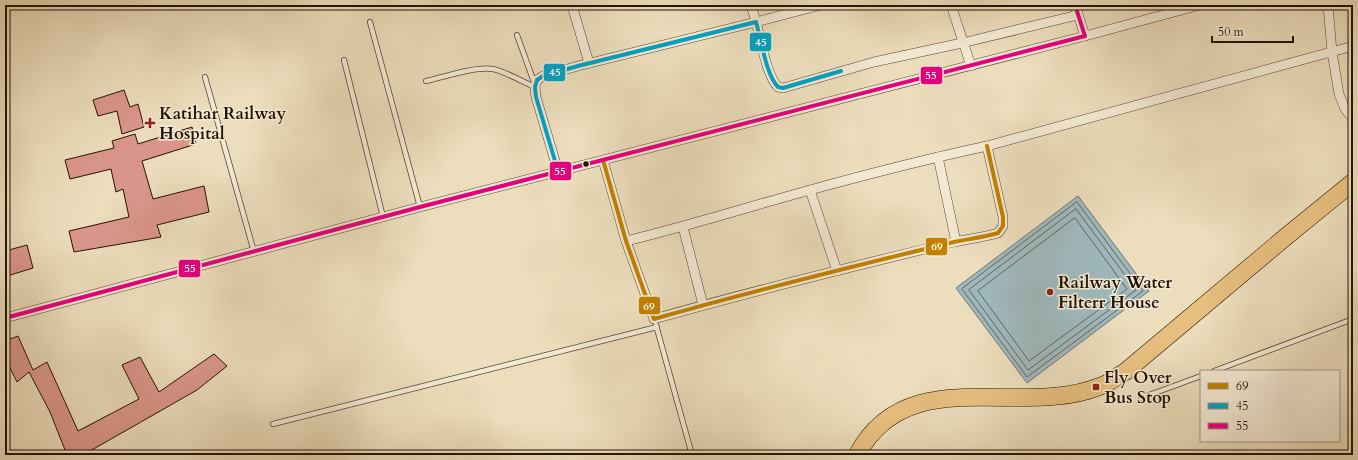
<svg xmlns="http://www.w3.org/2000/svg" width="1358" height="460" font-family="Cardo,serif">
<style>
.water{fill:#9fb8bc;stroke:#6d7672}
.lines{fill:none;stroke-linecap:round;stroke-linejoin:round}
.shore{stroke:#616560;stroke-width:1}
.building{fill:#db968b;stroke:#231203}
.lane-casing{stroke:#554531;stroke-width:6}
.street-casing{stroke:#554531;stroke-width:10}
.highway-casing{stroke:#231203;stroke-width:18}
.lane{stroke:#f3e9d3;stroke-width:4.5}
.street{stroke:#f3e9d3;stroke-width:9}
.highway{stroke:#e6be7e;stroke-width:17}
.bus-1-casing{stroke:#f3e9d3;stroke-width:7}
.bus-2-casing{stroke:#f3e9d3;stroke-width:7}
.bus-3-casing{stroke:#f3e9d3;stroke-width:7}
.bus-1{stroke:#c28101;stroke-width:4}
.bus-2{stroke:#02a1c4;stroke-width:4}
.bus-3{stroke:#e5007d;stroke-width:4}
.poi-dot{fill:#8f2418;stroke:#f3e9d3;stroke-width:1.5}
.bus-dot{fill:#231203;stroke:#f3e9d3;stroke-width:1.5}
.labels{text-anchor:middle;stroke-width:3;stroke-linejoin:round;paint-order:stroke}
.poi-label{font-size:17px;font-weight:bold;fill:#231203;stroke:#f3e9d3;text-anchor:start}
.line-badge{stroke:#f3e9d3;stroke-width:1.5}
.badge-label{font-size:11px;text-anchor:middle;font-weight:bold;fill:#fff}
</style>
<rect width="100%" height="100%" fill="#ecddbc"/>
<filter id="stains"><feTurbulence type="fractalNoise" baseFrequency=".005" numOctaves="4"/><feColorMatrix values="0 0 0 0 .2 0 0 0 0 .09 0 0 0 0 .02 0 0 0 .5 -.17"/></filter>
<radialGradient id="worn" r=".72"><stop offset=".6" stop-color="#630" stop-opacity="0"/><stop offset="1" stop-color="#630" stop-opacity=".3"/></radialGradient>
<path class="water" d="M1078 196 1149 291 1027 383 956 288Z"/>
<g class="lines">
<g class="shore">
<path d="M1077 202 1143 291 1027 377 962 289Z"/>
<path d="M1076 209 1136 290 1028 370 969 290Z"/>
<path d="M1075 218 1127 289 1029 361 978 291Z"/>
</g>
</g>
<g class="building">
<path d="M124 90 130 107 138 104 144 127 122 134 117 111 98 116 93 100Z"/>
<path d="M192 127 196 144 142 161 153 199 204 186 209 212 157 225 161 237 74 252 69 231 129 217 123 189 116 192 111 169 70 179 65 160 114 148 112 141 135 134 138 144Z"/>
<path d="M27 245 33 268 7 276 5 269V251Z"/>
<path d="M18 336 33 370 47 362 78 431 139 399 122 365 140 357 159 392 214 354 227 366 197 390 83 455H67L50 412 29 372 17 382 5 358V341Z"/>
</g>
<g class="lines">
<defs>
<g id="lane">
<path d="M370 22 420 207"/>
<path d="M517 35 535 85"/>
<path d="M344 60 383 217"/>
<path d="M205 77 254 252"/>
<path d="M426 81C444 77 476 66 493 69 504 71 523 82 535 87"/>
<path d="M656 325 692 455"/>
<path d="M1214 371 1353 319"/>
<path d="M1141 398 1201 376"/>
<path d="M273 424 657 327"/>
</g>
<g id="street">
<path d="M573 5V9L589 63"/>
<path d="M751 5 756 22 821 5"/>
<path d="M951 5 971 66"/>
<path d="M1328 5 1332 52 1339 94 1345 109 1353 119"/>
<path d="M1085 36 1200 5"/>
<path d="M938 157 956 242"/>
<path d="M603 160 626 241 654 319C753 291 854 266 954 242 969 239 984 237 998 233L1003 226V217L987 146"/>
<path d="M558 171 536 97 535 87 537 80 543 76 578 66 756 22C761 39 766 75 778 87L783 88 874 62 962 43 1078 15"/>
<path d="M810 190 837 271"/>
<path d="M683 227 703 305"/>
<path d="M626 241C688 226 748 207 810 190 868 174 927 159 987 146L1353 46"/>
<path d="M5 318 420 207 1085 36 1075 5"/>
</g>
<path id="highway" d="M857 455C899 376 984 404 1057 396 1072 395 1088 391 1101 386 1110 383 1117 376 1125 372L1288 235 1353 182"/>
</defs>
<use href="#lane" class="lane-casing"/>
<use href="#street" class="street-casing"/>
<use href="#highway" class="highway-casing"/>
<use href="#lane" class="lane"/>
<use href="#street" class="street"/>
<use href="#highway" class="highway"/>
<defs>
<path id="bus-1" d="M603 160 626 241 654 319C753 291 854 266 954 242 969 239 984 237 998 233L1003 226V217L987 146"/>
<path id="bus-2" d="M558 171 536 97 535 87 537 80 543 76 578 66 756 22C761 39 766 75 778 87L783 88 841 71"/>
<path id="bus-3" d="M5 318 420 207 1085 36 1075 5"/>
</defs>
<use href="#bus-1" class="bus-1-casing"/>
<use href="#bus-2" class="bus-2-casing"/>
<use href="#bus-3" class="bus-3-casing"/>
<use href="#bus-1" class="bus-1"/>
<use href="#bus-2" class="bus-2"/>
<use href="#bus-3" class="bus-3"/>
</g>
<g class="poi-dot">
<path d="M148 117h4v4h4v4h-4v4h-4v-4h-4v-4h4z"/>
<circle cx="1050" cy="292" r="4"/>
<rect x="1092" y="383" width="8" height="8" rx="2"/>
</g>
<circle class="bus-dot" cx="586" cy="164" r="3.5"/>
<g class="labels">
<g class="poi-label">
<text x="159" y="119">Katihar Railway<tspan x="159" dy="20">Hospital</tspan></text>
<text x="1058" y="288">Railway Water<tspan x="1058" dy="20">Filterr House</tspan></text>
<text x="1104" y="383">Fly Over<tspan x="1104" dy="20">Bus Stop</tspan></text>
</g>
</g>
<g class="line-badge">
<rect x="749" y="32" width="23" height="20" rx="4" fill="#02a1c4"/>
<rect x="543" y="63" width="23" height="19" rx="4" fill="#02a1c4"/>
<rect x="920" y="66" width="23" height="19" rx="4" fill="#e5007d"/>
<rect x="549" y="161" width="23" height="20" rx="4" fill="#e5007d"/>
<rect x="925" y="237" width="23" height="19" rx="4" fill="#c28101"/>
<rect x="178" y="259" width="23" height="19" rx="4" fill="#e5007d"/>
<rect x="638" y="296" width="23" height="19" rx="4" fill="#c28101"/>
</g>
<g class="badge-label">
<text x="761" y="46">45</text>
<text x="555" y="76">45</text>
<text x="931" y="79">55</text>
<text x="560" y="175">55</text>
<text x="937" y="250">69</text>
<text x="190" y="272">55</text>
<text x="649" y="310">69</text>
</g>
<rect width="1358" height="460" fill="none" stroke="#ecddbc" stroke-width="20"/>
<rect x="6" y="6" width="1346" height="448" fill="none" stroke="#231203" stroke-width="2"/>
<rect x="10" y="10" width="1338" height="440" fill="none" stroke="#231203"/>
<rect x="1200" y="370" width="140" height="72" fill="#f3e9d3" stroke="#a09380"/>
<rect x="1208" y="383" width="20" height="6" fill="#c28101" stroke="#a09380"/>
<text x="1236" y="390" font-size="12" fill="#231203">69</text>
<rect x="1208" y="403" width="20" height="6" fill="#02a1c4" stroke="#a09380"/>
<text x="1236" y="410" font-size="12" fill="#231203">45</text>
<rect x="1208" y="423" width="20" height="6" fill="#e5007d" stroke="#a09380"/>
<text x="1236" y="430" font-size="12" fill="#231203">55</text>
<path d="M1212 36v6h81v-6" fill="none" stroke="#231203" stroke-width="2"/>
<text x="1218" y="36" font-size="12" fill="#231203" stroke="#f3e9d3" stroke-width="3" paint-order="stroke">50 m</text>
<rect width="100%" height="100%" filter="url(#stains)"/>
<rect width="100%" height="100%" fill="url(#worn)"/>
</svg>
